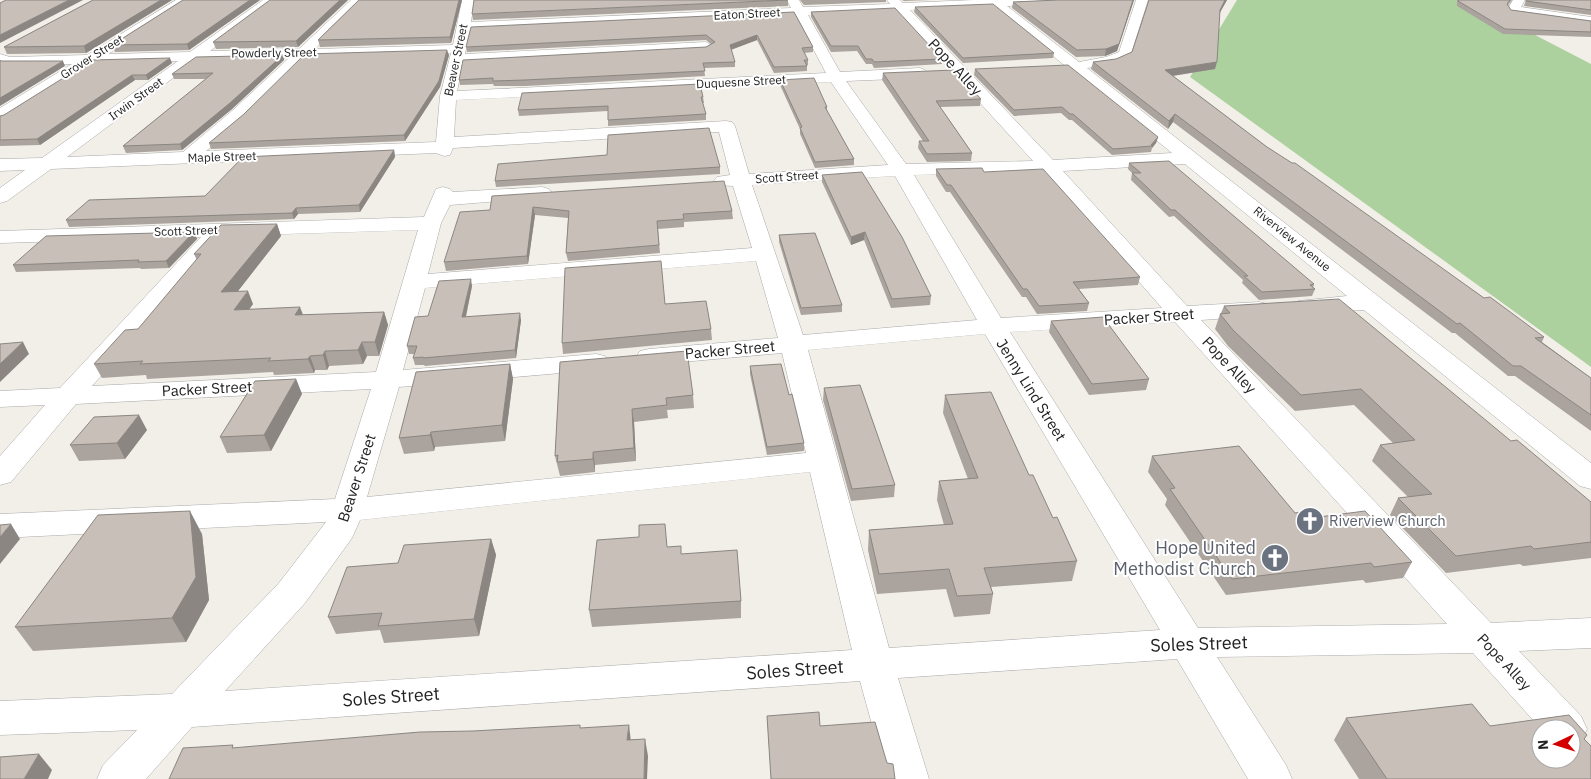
<svg xmlns="http://www.w3.org/2000/svg" width="1591" height="779" font-family="'IBM Plex Sans',sans-serif">
<style>
.forest{fill:#add19e}
.lines{fill:none;stroke-linecap:round;stroke-linejoin:round}
.minor-casing{stroke:#a9a9a9;stroke-width:1}
.minor{fill:#fff;fill-rule:evenodd}
.wall{fill:#aba49e}
.shaded-wall{fill:#8b8681}
.building{fill:#c7bfb8;stroke:#8b8681;fill-rule:evenodd}
.labels{text-anchor:middle;stroke-width:4;stroke-linejoin:round;paint-order:stroke}
.far-street-label{font-size:12px;fill:#222;stroke:#fff}
.street-label{font-size:15px;fill:#222;stroke:#fff}
.worship-label{font-size:15px;fill:#5b616d;stroke:#fff;text-anchor:start}
.near-worship-label{font-size:18px;fill:#5b616d;stroke:#fff;text-anchor:end}
.near-street-label{font-size:18px;fill:#222;stroke:#fff}
</style>
<rect width="100%" height="100%" fill="#f2efe9"/>
<path class="forest" d="M1237 0H1489L1485 9 1591 64V367L1190 77Z"/>
<g class="lines">
<defs>
<g id="minor">
<path d="M176 0H191L108 54 190 52 263 0H277L210 51 299 49 351 0H364L315 49 453 45 462 0H474L471 22 791 8 787 0H799L803 7 890 4 887 0H900L903 3 974 0H1065L1059 4 1007 6 1079 62 1106 57 1119 52 1136 0H1148L1130 57 1116 64 1087 68 1591 463V489L1580 486 1364 310 1307 313 1298 311 1295 306 1298 301 1347 296 1185 164 1063 171 1187 306 1259 302 1268 304 1271 309 1268 314 1259 316 1201 320 1491 623 1591 618V648L1519 651 1581 716 1587 729 1581 742 1571 745V729H1541L1473 653 1217 657 1286 765 1292 779H1248L1177 659 898 678 929 779H887L860 681 192 727 146 779H97L103 765 137 730 0 735V701L172 694 279 583 326 522 0 538V514L335 499 371 389 76 404 11 482 0 485V456L45 405 0 407V391L60 388 201 237 0 243V231L424 217 436 189 443 187 450 189 453 192 542 187 549 189 552 193 549 197 450 205 441 223 428 274 752 248 733 186 717 185 714 181 717 177 730 175 719 132 453 148 450 155 444 156 436 153 51 169 7 201 0 203V188L25 170 0 171V159L42 158 178 61 94 63 6 119 0 120V108L72 64 9 65 0 63V54L10 57 87 55ZM993 7 1172 153 1053 160 910 10ZM896 11 1033 161 906 164 846 81 920 78 925 76 928 73 925 70 920 68 840 72 808 15ZM795 15 826 73 457 91 463 63 706 50 713 46 706 42 465 54 470 30ZM451 53 440 96 436 142 206 151 245 118 306 57ZM289 58 233 110 183 152 67 157 197 60ZM831 82 888 165 749 174 735 126 732 122 726 121 454 137 456 100ZM1043 172 1162 308 1001 318 914 175ZM895 176 977 320 803 335 752 185ZM418 230 376 372 92 386 225 236ZM756 261 778 338 649 349 640 351 636 357 640 363 649 365 782 353 806 453 367 497 399 387 596 370 605 368 609 362 605 356 596 354 403 370 425 288ZM1175 322 1447 624 1198 628 1010 332ZM985 334 1160 630 889 648 808 350ZM810 472 852 650 225 691 305 603 352 538 360 520Z"/>
<path d="M1513 0H1525L1521 7 1591 17V25L1509 13 1507 10Z"/>
</g>
</defs>
<use href="#minor" class="minor-casing"/>
<use href="#minor" class="minor"/>
</g>
<g class="wall">
<path d="M93 0H172L86 53 7 54 4 47Z"/>
<path d="M183 0H260L189 50 115 52 112 45Z"/>
<path d="M348 0 298 47 216 49 213 42Z"/>
<path d="M359 0H462L451 43 320 47 318 40Z"/>
<path d="M788 0V6L473 20 472 14Z"/>
<path d="M800 0H886V2L804 5Z"/>
<path d="M902 0H930L904 1Z"/>
<path d="M1058 0H1134L1117 51 1105 56 1076 57 1012 8 1013 2Z"/>
<path d="M1149 0H1227L1219 14 1215 69 1173 76 1267 147 1484 298 1544 337 1542 342 1591 378V431L1515 376H1508L1455 333H1452L1173 122 1168 129 1091 69 1093 62 1116 59 1132 52Z"/>
<path d="M1457 0H1512L1508 5 1511 10 1591 21V37L1503 34 1457 6Z"/>
<path d="M1526 0H1591V15L1524 6Z"/>
<path d="M915 7 1054 53 1053 58 963 63 914 12Z"/>
<path d="M794 12 813 47V52L804 53 808 60V65H807V71L774 73 757 40 731 50 735 62V67L704 68 705 76 526 86H494L493 84 460 85 459 80 706 47 711 44 706 40 467 52 466 47Z"/>
<path d="M811 12 942 59V64L874 68 872 64H866L857 51 831 52 811 17Z"/>
<path d="M283 55 284 60 232 109 182 150 126 153 123 146 206 79H174L172 74Z"/>
<path d="M449 55 440 87 405 141 211 149 209 143Z"/>
<path d="M172 63 148 80H135L40 145 0 146V116Z"/>
<path d="M975 69 1158 137 1156 143 1152 148 1151 152 1112 155 1072 120H1069L1061 113 1014 116 974 75Z"/>
<path d="M883 73 981 99 980 106 940 107 972 153 971 161 927 162 918 148 919 141H923L882 80Z"/>
<path d="M780 80 827 107V111L854 159V165L815 168 800 134V129L780 85Z"/>
<path d="M703 97 704 103H702L706 114V120L608 126V111L519 116 518 110Z"/>
<path d="M394 150 395 157 360 212 298 214 294 219 69 227 66 220 205 196Z"/>
<path d="M607 155 720 167V174L496 187 495 181Z"/>
<path d="M1129 163 1314 284 1313 288 1315 289 1312 296 1259 300 1242 283 1243 280 1174 216 1169 217 1131 180 1132 173 1128 169Z"/>
<path d="M936 169 984 172 1140 277 1138 285 1079 289 1089 303 1087 311 1037 314 1026 297H1022L950 192H946L936 176Z"/>
<path d="M822 175 931 296 930 305 891 308 864 240 851 245 822 182Z"/>
<path d="M492 196 732 211 733 219 684 222V227L658 229 660 253 568 261 566 253 568 218 535 215 528 264 446 271 444 262 490 210Z"/>
<path d="M277 224 281 236 238 291 253 304 249 309 303 315 384 312 388 325 379 356H367L363 364 329 366 327 370H315L314 373 274 375 273 372 147 379 146 375 102 378 94 364 138 329 197 260 194 254Z"/>
<path d="M194 232 197 239 169 268 141 269 140 268 16 272 13 265Z"/>
<path d="M779 235 842 305V312L801 315 779 242Z"/>
<path d="M472 286 466 317 521 320 516 358 425 366 424 365H415L413 358 414 354H409L407 346 428 316Z"/>
<path d="M665 304 711 329 712 340 563 354 562 343Z"/>
<path d="M1224 306 1511 441 1591 502V558L1523 566 1520 564 1446 573 1390 515 1398 498 1408 497 1372 461 1380 445 1393 443 1354 405 1295 411 1228 346 1215 329 1220 314 1221 313Z"/>
<path d="M1051 321 1149 379 1146 390 1089 395 1049 332Z"/>
<path d="M560 362 693 395 694 408 667 410 668 418 634 422 636 461 595 465V472L560 476 555 456Z"/>
<path d="M510 364 513 379 505 441 435 447 434 451 404 454 399 438Z"/>
<path d="M750 366 789 395 804 443V451L767 455 750 374Z"/>
<path d="M296 379 302 394 271 451 227 453 220 437Z"/>
<path d="M824 388 895 485 894 497 851 501 823 400Z"/>
<path d="M945 395 1029 475 1077 561 1072 581 991 587 993 594 990 614 954 617 946 589 877 594 868 550 869 530 944 525 937 500 939 481 968 479 943 413Z"/>
<path d="M147 430 125 459 79 461 70 445Z"/>
<path d="M1152 456 1295 513 1311 518 1412 562 1403 578 1366 583 1363 580 1226 595 1165 505 1167 499 1148 472Z"/>
<path d="M202 534 209 600 186 642 33 651 15 627Z"/>
<path d="M491 539 496 555 479 636 384 643 380 630 336 634 328 617 398 563Z"/>
<path d="M681 546V554L741 601V618L592 627 589 610 668 547Z"/>
<path d="M767 716 820 726 887 763 895 779H771Z"/>
<path d="M1346 718 1584 739 1591 779H1359L1334 740Z"/>
</g>
<g class="shaded-wall">
<path d="M69 0H83L0 43V35Z"/>
<path d="M161 0H172L86 53 84 46Z"/>
<path d="M250 0H260L189 50 187 44Z"/>
<path d="M340 0H348L298 47 296 41Z"/>
<path d="M459 0H462L451 43 450 37Z"/>
<path d="M1133 0H1134L1117 51 1105 56 1106 49Z"/>
<path d="M1225 0H1227L1218 16 1220 10Z"/>
<path d="M757 35V40L730 50V45Z"/>
<path d="M447 50 449 55 440 87 405 141 404 135Z"/>
<path d="M283 55 284 60 232 109 182 150 180 144Z"/>
<path d="M170 58 172 63 148 80 146 75Z"/>
<path d="M63 61 65 66 0 106V98Z"/>
<path d="M1217 62 1215 69 1164 77 1165 70Z"/>
<path d="M132 75 135 80 40 145 37 139Z"/>
<path d="M1175 114 1173 122 1168 129 1169 121Z"/>
<path d="M1158 137 1156 143 1152 148V146L1151 145Z"/>
<path d="M394 150 395 157 360 212 359 205Z"/>
<path d="M533 207 535 215 528 264 527 256Z"/>
<path d="M296 208 298 214 294 219 292 213Z"/>
<path d="M277 224 281 236 227 305 221 292Z"/>
<path d="M194 232 197 239 169 268 166 261Z"/>
<path d="M865 232 864 240 851 245V237Z"/>
<path d="M471 279 472 286 464 324 462 317Z"/>
<path d="M248 291 253 304 239 324 234 310Z"/>
<path d="M300 307 305 320 295 315Z"/>
<path d="M384 312 388 325 379 356 375 342Z"/>
<path d="M520 313 521 320 516 358 515 350Z"/>
<path d="M23 342 29 354 0 382V364Z"/>
<path d="M362 342 367 356 363 364 358 350Z"/>
<path d="M325 351 329 366 327 370 323 355Z"/>
<path d="M310 356 315 370 314 373 308 359Z"/>
<path d="M510 364 513 379 505 441 502 425Z"/>
<path d="M296 379 302 394 271 451 264 435Z"/>
<path d="M632 409 634 422 636 461 634 448Z"/>
<path d="M139 415 147 430 125 459 117 443Z"/>
<path d="M431 432 435 447 434 451 430 435Z"/>
<path d="M593 452 595 465V472L593 459Z"/>
<path d="M190 511 202 534 209 600 186 642 172 618Z"/>
<path d="M11 524 20 539 0 564V537Z"/>
<path d="M491 539 496 555 479 636 474 619Z"/>
<path d="M629 725 631 742 627 740Z"/>
<path d="M645 739 648 756 647 779H644Z"/>
<path d="M39 754 52 770 48 779H24Z"/>
</g>
<g class="building">
<path d="M6 0H69L0 35V3Z"/>
<path d="M93 0H161L84 46 4 47Z"/>
<path d="M183 0H250L187 44 112 45Z"/>
<path d="M270 0H340L296 41 213 42Z"/>
<path d="M359 0H459L450 37 318 40Z"/>
<path d="M474 0H788L472 14Z"/>
<path d="M1058 0H1133L1119 44 1106 49 1077 50 1013 2Z"/>
<path d="M1149 0H1225L1220 10 1217 62 1165 70 1267 147 1292 163H1295L1484 298 1490 297 1544 337 1535 338 1591 378V415L1521 366H1513L1460 323 1457 324 1175 114 1169 121 1093 62 1116 59 1132 52Z"/>
<path d="M1459 0H1510L1507 4 1511 10 1591 21V32L1505 29 1458 1Z"/>
<path d="M1526 0H1591V10L1526 1Z"/>
<path d="M993 4 1054 53 963 58 915 7Z"/>
<path d="M895 8 942 59 874 62 872 59H866L858 46H831L811 12Z"/>
<path d="M794 12 813 47 802 48 808 60H804L807 66 774 67 757 35 730 45 735 62 703 63 705 71 525 80 493 81V78L459 80 463 60 706 47 715 42 706 35 466 47 471 27Z"/>
<path d="M447 50 439 81 404 135 209 143 244 114 305 54Z"/>
<path d="M283 55 230 103 180 144 123 146 213 73 172 74 196 57Z"/>
<path d="M170 58 146 75H132L37 139 0 140V116L4 115 92 60Z"/>
<path d="M0 60 1 61H63L0 98Z"/>
<path d="M1068 65 1158 137 1151 145 1152 146 1113 149 1073 114H1070L1062 107 1014 110 975 69Z"/>
<path d="M954 70 981 99 936 101 972 153 927 154 919 141H929L883 73Z"/>
<path d="M814 78 827 107H825L854 159 815 162 800 128 802 127 780 80Z"/>
<path d="M700 84 703 97H701L706 114 608 120V106L518 110 522 93Z"/>
<path d="M709 128 720 167 495 181 498 164 607 155 608 135Z"/>
<path d="M394 150 359 205 296 208 292 213 66 220 89 200 205 196 243 157Z"/>
<path d="M1169 161 1314 284 1310 285 1315 289 1262 292 1244 276H1248L1175 210H1171L1132 173H1141L1129 163Z"/>
<path d="M982 168 984 172 1043 169 1140 277 1073 282 1089 303 1039 306 1027 289H1023L951 185H947L936 169Z"/>
<path d="M862 172 902 237 931 296 892 299 865 232 851 237 822 175Z"/>
<path d="M724 181 732 211 683 214 684 219 657 221 659 245 566 253 569 211 533 207 527 256 444 262 460 212 490 210 492 196Z"/>
<path d="M277 224 221 292 248 291 234 310 300 307 295 315 384 312 375 342H362L358 350 325 351 323 355 310 356 308 359 268 361 271 358 140 364 143 361 94 364 125 330 138 329 201 254H194L221 225Z"/>
<path d="M194 232 166 261 138 262 139 260 13 265 46 236Z"/>
<path d="M815 233 842 305 801 308 779 235Z"/>
<path d="M661 261 665 304 706 301 711 329 562 343 565 268Z"/>
<path d="M471 279 462 317 520 313 515 350 423 358V357L413 358 417 346H407L415 317 428 316 439 281Z"/>
<path d="M1339 299 1511 441 1517 440 1591 502V542L1534 549 1531 546 1456 556 1398 498 1432 494 1380 445 1415 440 1361 389 1301 395 1233 330 1220 314 1230 313 1224 306Z"/>
<path d="M1103 317 1149 379 1092 384 1051 321Z"/>
<path d="M23 342 0 364V344Z"/>
<path d="M687 351 693 395 666 398 667 405 632 409 634 448 593 452V459L557 462 558 455 555 456 560 362Z"/>
<path d="M510 364 502 425 431 432 430 435 399 438 416 372Z"/>
<path d="M781 364 789 395 792 394 804 443 767 447 750 366Z"/>
<path d="M296 379 264 435 220 437 255 381Z"/>
<path d="M860 385 895 485 852 489 824 388Z"/>
<path d="M991 392 1029 475H1033L1053 518 1057 517 1077 561 984 568 993 594 957 596 949 569 879 574 869 530 953 524 939 481 978 478 945 395Z"/>
<path d="M139 415 117 443 70 445 94 417Z"/>
<path d="M1239 446 1295 513 1306 511 1311 518 1365 511 1412 562 1374 567 1371 563 1232 579 1170 489 1175 488 1152 456Z"/>
<path d="M190 511 196 577 172 618 15 627 98 515Z"/>
<path d="M11 524 0 537V525Z"/>
<path d="M665 524 667 547 681 546V554L737 550 741 601 589 610 597 540 639 537V525Z"/>
<path d="M491 539 474 619 378 626 382 613 328 617 347 567 398 563 404 545Z"/>
<path d="M1472 704 1490 726 1569 715 1587 735 1584 739 1591 746V779H1387L1346 718ZM1541 729H1571V759H1541Z"/>
<path d="M819 712 820 726 875 722 887 763 893 764 895 779H771L767 716Z"/>
<path d="M580 725V728L629 725 627 740 645 739 644 779H169L183 748 233 745 232 748 420 732 473 731Z"/>
<path d="M39 754 24 779H0V757Z"/>
</g>
<defs>
<symbol id="church-disc" viewBox="-11 -11 22 22"><circle r="9.5" fill="#6b7280" stroke="#fff"/><path d="M-1.2-6h2.4v3.5h3.3v2.4h-3.3V6h-2.4V-.1h-3.3v-2.4h3.3Z" fill="#fff"/></symbol>
</defs>
<g fill-rule="evenodd">
<use href="#church-disc" x="1294" y="505" width="32" height="32"/>
<use href="#church-disc" x="1259" y="542" width="32" height="32"/>
</g>
<g class="labels">
<g class="far-street-label">
<text transform="translate(747 14) rotate(-3)" y="4">Eaton Street</text>
<text transform="translate(274 53) rotate(-1)" y="4">Powderly Street</text>
<text transform="translate(92 57) rotate(-32)" y="4">Grover Street</text>
<text transform="translate(456 60) rotate(-78)" y="4">Beaver Street</text>
<text transform="translate(741 82) rotate(-3)" y="4">Duquesne Street</text>
<text transform="translate(136 99) rotate(-36)" y="4">Irwin Street</text>
<text transform="translate(222 157) rotate(-2)" y="4">Maple Street</text>
<text transform="translate(787 177) rotate(-4)" y="4">Scott Street</text>
<text transform="translate(186 231) rotate(-2)" y="4">Scott Street</text>
<text transform="translate(1292 239) rotate(39)" y="4">Riverview Avenue</text>
</g>
<g class="street-label">
<text transform="translate(955 67) rotate(47)" y="5">Pope Alley</text>
<text transform="translate(1149 317) rotate(-4)" y="5">Packer Street</text>
<text transform="translate(730 350) rotate(-5)" y="5">Packer Street</text>
<text transform="translate(1229 365) rotate(47)" y="5">Pope Alley</text>
<text transform="translate(207 389) rotate(-3)" y="5">Packer Street</text>
<text transform="translate(1031 390) rotate(58)" y="5">Jenny Lind Street</text>
<text transform="translate(357 478) rotate(-72)" y="5">Beaver Street</text>
<text transform="translate(1504 662) rotate(47)" y="5">Pope Alley</text>
</g>
<g class="worship-label">
<text x="1329" y="526">Riverview Church</text>
</g>
<g class="near-worship-label">
<text x="1256" y="554">Hope United<tspan x="1256" dy="21">Methodist Church</tspan></text>
</g>
<g class="near-street-label">
<text transform="translate(1199 644) rotate(-2)" y="6">Soles Street</text>
<text transform="translate(795 670) rotate(-4)" y="6">Soles Street</text>
<text transform="translate(391 697) rotate(-4)" y="6">Soles Street</text>
</g>
</g>
<g transform="translate(1556 744) rotate(266)"><circle r="24" fill="#ffffff" stroke="#a7a7a7"/>
<path d="M0-4L9 19L0 12L-9 19Z" fill="#d40000"/>
<text y="-8" font-size="14" font-weight="bold" text-anchor="middle" fill="#222222">N</text>
</g>
</svg>
